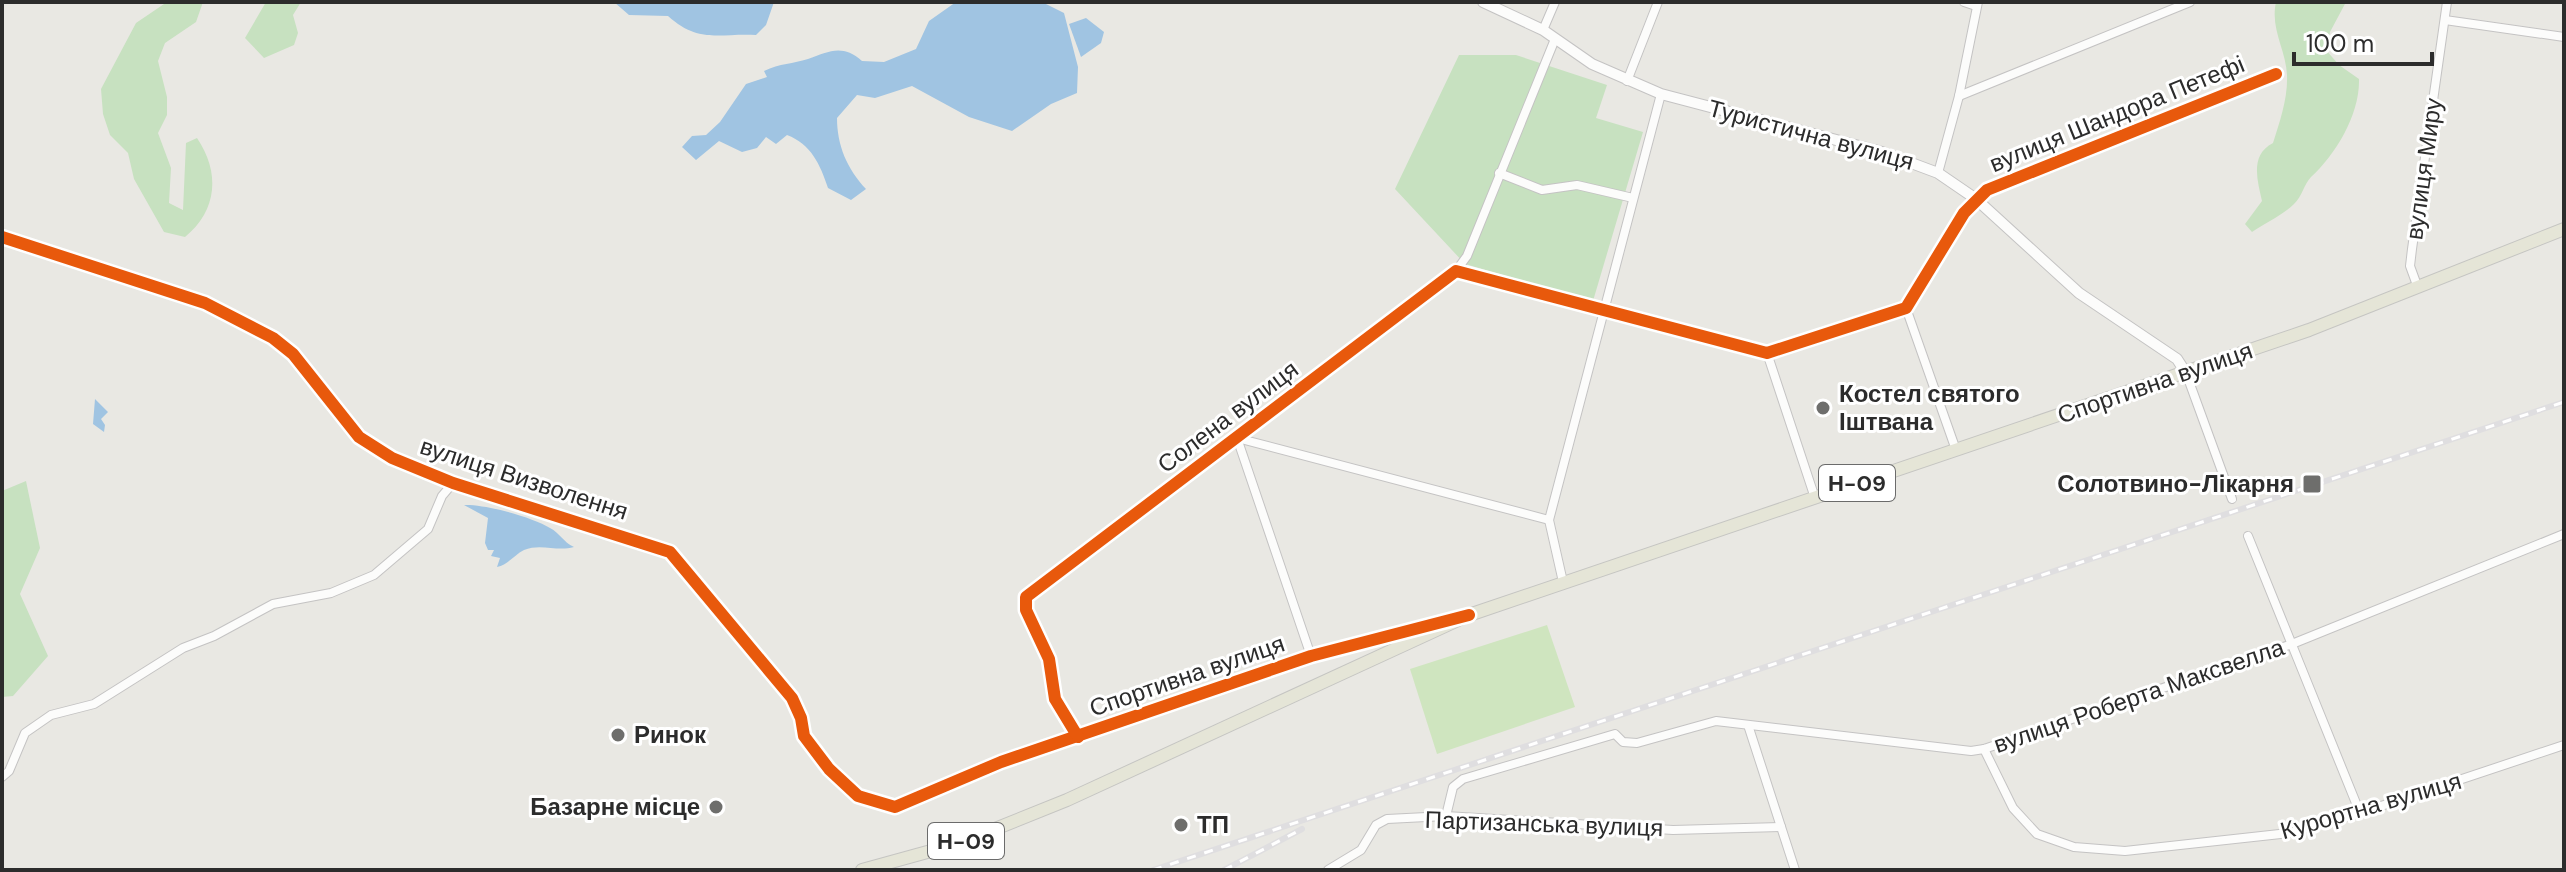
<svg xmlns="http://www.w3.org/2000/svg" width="2566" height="872" font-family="'DM Sans',sans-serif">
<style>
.green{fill:#c7e1c0}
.pitch{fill:#cfe5bf}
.water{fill:#a0c4e2}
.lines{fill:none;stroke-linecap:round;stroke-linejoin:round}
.minor-casing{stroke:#c4c3c3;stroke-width:10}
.tertiary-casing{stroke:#c4c3c3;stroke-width:12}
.primary-casing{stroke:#c5c5c2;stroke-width:14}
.minor{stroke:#fcfcfb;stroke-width:8}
.tertiary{stroke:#fcfcfb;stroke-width:10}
.primary{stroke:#e5e5d7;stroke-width:12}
.rail-casing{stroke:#dfdee0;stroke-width:6}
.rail{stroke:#fff;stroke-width:3;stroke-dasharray:9;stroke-linecap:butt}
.cycleway-casing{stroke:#fff;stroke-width:17}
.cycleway{stroke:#e8590c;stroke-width:12}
.poi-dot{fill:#6e6e6c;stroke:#fff;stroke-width:3}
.labels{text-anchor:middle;stroke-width:6;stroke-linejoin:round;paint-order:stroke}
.shield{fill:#fff;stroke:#6b6b6b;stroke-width:2}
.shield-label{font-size:22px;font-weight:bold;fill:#2c2c2c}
.street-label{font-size:24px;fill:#2c2c2c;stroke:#fff}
.poi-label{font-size:24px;font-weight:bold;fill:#2c2c2c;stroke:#fff;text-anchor:start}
</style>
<rect width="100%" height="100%" fill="#e9e8e3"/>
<g class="green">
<path d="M167 2H203L196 22 165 43 158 61 167 97V115L158 133 171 168 169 203 183 210 186 143 197 138C220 172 218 210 185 237L164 232 134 179 128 153 110 135 103 114 101 89 136 23Z"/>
<path d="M266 2H301L293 15 298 33 294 45 264 58 245 38Z"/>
<path d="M2276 2H2346L2330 32 2326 50 2339 65 2359 79C2360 114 2336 154 2311 177 2304 184 2302 197 2294 204 2283 215 2265 223 2252 232L2245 224 2262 201C2257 179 2250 155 2273 143 2280 121 2288 98 2287 75 2286 50 2270 29 2276 2Z"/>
<path d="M1459 55H1516L1607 85 1596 118 1643 132 1593 301 1465 264 1395 189Z"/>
<path d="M26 481 40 548 20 594 48 656 13 696 2 697V491Z"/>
</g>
<path class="pitch" d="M1547 625 1575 707 1437 754 1410 669Z"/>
<g class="water">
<path d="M614 2H774L766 25 756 35C719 33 699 44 668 16L629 15Z"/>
<path d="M956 2H1042L1064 13 1078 67 1077 93 1051 104 1012 131 969 117 912 86 875 98 857 95 837 118C837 145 847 169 866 189L851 200 828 188C820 164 811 144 787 135L776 144 766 137 757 148 742 152 719 141 696 160 682 147 692 136 706 135 720 122 746 84 767 77 764 71C780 63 793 64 808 59 828 52 842 43 862 61L884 62 916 49 929 21Z"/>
<path d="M1086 18 1104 32 1101 43 1081 57 1069 24Z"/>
<path d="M95 399 108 412 101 419 105 425 104 432 93 424Z"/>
<path d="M464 505C485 504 532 517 550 528 560 533 563 542 574 547 557 552 541 543 524 550 514 555 508 565 497 567L500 558 491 556 494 550H488L485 543 488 518Z"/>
</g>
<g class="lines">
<defs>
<g id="minor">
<path d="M1964 2 1976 6"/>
<path d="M2445 20 2564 37"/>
<path d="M1543 30 1555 2"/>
<path d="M1627 81 1658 2"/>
<path d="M1959 96 2190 2"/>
<path d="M1499 173 1542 190 1577 185 1633 198"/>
<path d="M1938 173 1959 96 1978 2"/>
<path d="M2 237 205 303 273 338 293 354 359 437 392 458 453 483 670 552 792 698 801 718 804 736 829 769 858 796 895 807 1001 762 1311 656 1450 619"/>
<path d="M1456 271 1467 256 1555 39"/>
<path d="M2418 288 2410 266 2412 249 2447 2"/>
<path d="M1906 308 1956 450"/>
<path d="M1767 353 1815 498"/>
<path d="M2186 373 2232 499"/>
<path d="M1237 438 1549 520"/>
<path d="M1237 438 1311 656"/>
<path d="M2248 536 2360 813"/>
<path d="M1563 582 1549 520 1661 94"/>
<path d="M1748 725 1795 870"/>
<path d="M1078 737 1055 699 1049 659 1026 610V597L1456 271 1767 353 1906 308 1964 213 1987 190 2276 74"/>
<path d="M1984 749 2013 808 2037 834 2074 847 2125 851 2289 833 2360 813 2564 745"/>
<path d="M2 777 9 771 25 733 51 715 94 704 183 648 214 636 273 604 331 593 374 575 428 529 442 496 453 483"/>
<path d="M1446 816 1453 787 1463 779 1615 734 1623 742 1637 743 1716 721 1971 751 1984 749 2292 644 2564 534"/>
<path d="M1328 870 1361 850 1376 825 1387 819 1446 816 1673 830 1781 827"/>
</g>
<path id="tertiary" d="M1483 2 1543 30 1592 64 1661 94 1882 152 1938 173 1976 199 2079 293 2177 359 2186 373"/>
<path id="primary" d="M862 870 960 843 1067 800 1469 615 2309 330 2564 229"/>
</defs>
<use href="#minor" class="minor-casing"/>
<use href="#tertiary" class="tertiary-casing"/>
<use href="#primary" class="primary-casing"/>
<use href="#minor" class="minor"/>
<use href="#tertiary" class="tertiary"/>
<use href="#primary" class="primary"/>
<defs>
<g id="rail">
<path d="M1153 870 2564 402"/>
<path d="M1224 870 1302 829"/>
</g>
</defs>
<use href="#rail" class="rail-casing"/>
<use href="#rail" class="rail"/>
<defs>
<g id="cycleway">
<path d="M2 237 205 303 273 338 293 354 359 437 392 458 453 483 670 552 792 698 801 718 804 736 829 769 858 796 895 807 1001 762 1311 656 1469 615"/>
<path d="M1078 737 1055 699 1049 659 1026 610V597L1456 271 1767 353 1906 308 1964 213 1987 190 2276 74"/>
</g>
</defs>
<use href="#cycleway" class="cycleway-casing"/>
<use href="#cycleway" class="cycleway"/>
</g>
<g class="poi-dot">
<circle cx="1823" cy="408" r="8"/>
<rect x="2302" y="474" width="20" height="20" rx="4"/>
<circle cx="618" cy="735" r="8"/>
<circle cx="716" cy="807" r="8"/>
<circle cx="1181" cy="825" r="8"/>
</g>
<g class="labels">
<g class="shield">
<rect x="1819" y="465" width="76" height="36" rx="6"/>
<rect x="928" y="823" width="76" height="36" rx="6"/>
</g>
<g class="shield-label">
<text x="1857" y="491">Н-09</text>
<text x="966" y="849">Н-09</text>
</g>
<g class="street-label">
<text transform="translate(2117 114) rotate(-22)" y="8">вулиця Шандора Петефі</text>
<text transform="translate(1811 135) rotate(15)" y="8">Туристична вулиця</text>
<text transform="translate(2424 169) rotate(-82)" y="8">вулиця Миру</text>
<text transform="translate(2155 383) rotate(-19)" y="8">Спортивна вулиця</text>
<text transform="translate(1228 417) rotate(-37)" y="8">Солена вулиця</text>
<text transform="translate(524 479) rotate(18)" y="8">вулиця Визволення</text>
<text transform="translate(1187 676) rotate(-19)" y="8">Спортивна вулиця</text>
<text transform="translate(2139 696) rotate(-19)" y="8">вулиця Роберта Максвелла</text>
<text transform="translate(2371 806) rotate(-16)" y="8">Курортна вулиця</text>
<text transform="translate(1544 824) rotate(2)" y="8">Партизанська вулиця</text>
</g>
<g class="poi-label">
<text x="1839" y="402">Костел святого<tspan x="1839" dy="28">Іштвана</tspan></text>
<text x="2294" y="492" text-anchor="end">Солотвино-Лікарня</text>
<text x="634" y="743">Ринок</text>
<text x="700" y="815" text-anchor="end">Базарне місце</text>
<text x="1197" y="833">ТП</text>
</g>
</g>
<rect width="2566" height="872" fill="none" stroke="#2c2c2c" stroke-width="8"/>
<path d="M2294 52v12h138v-12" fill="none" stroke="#2c2c2c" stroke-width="4"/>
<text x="2306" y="52" font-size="24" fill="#2c2c2c" stroke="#ffffff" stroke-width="6" paint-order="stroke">100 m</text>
</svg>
